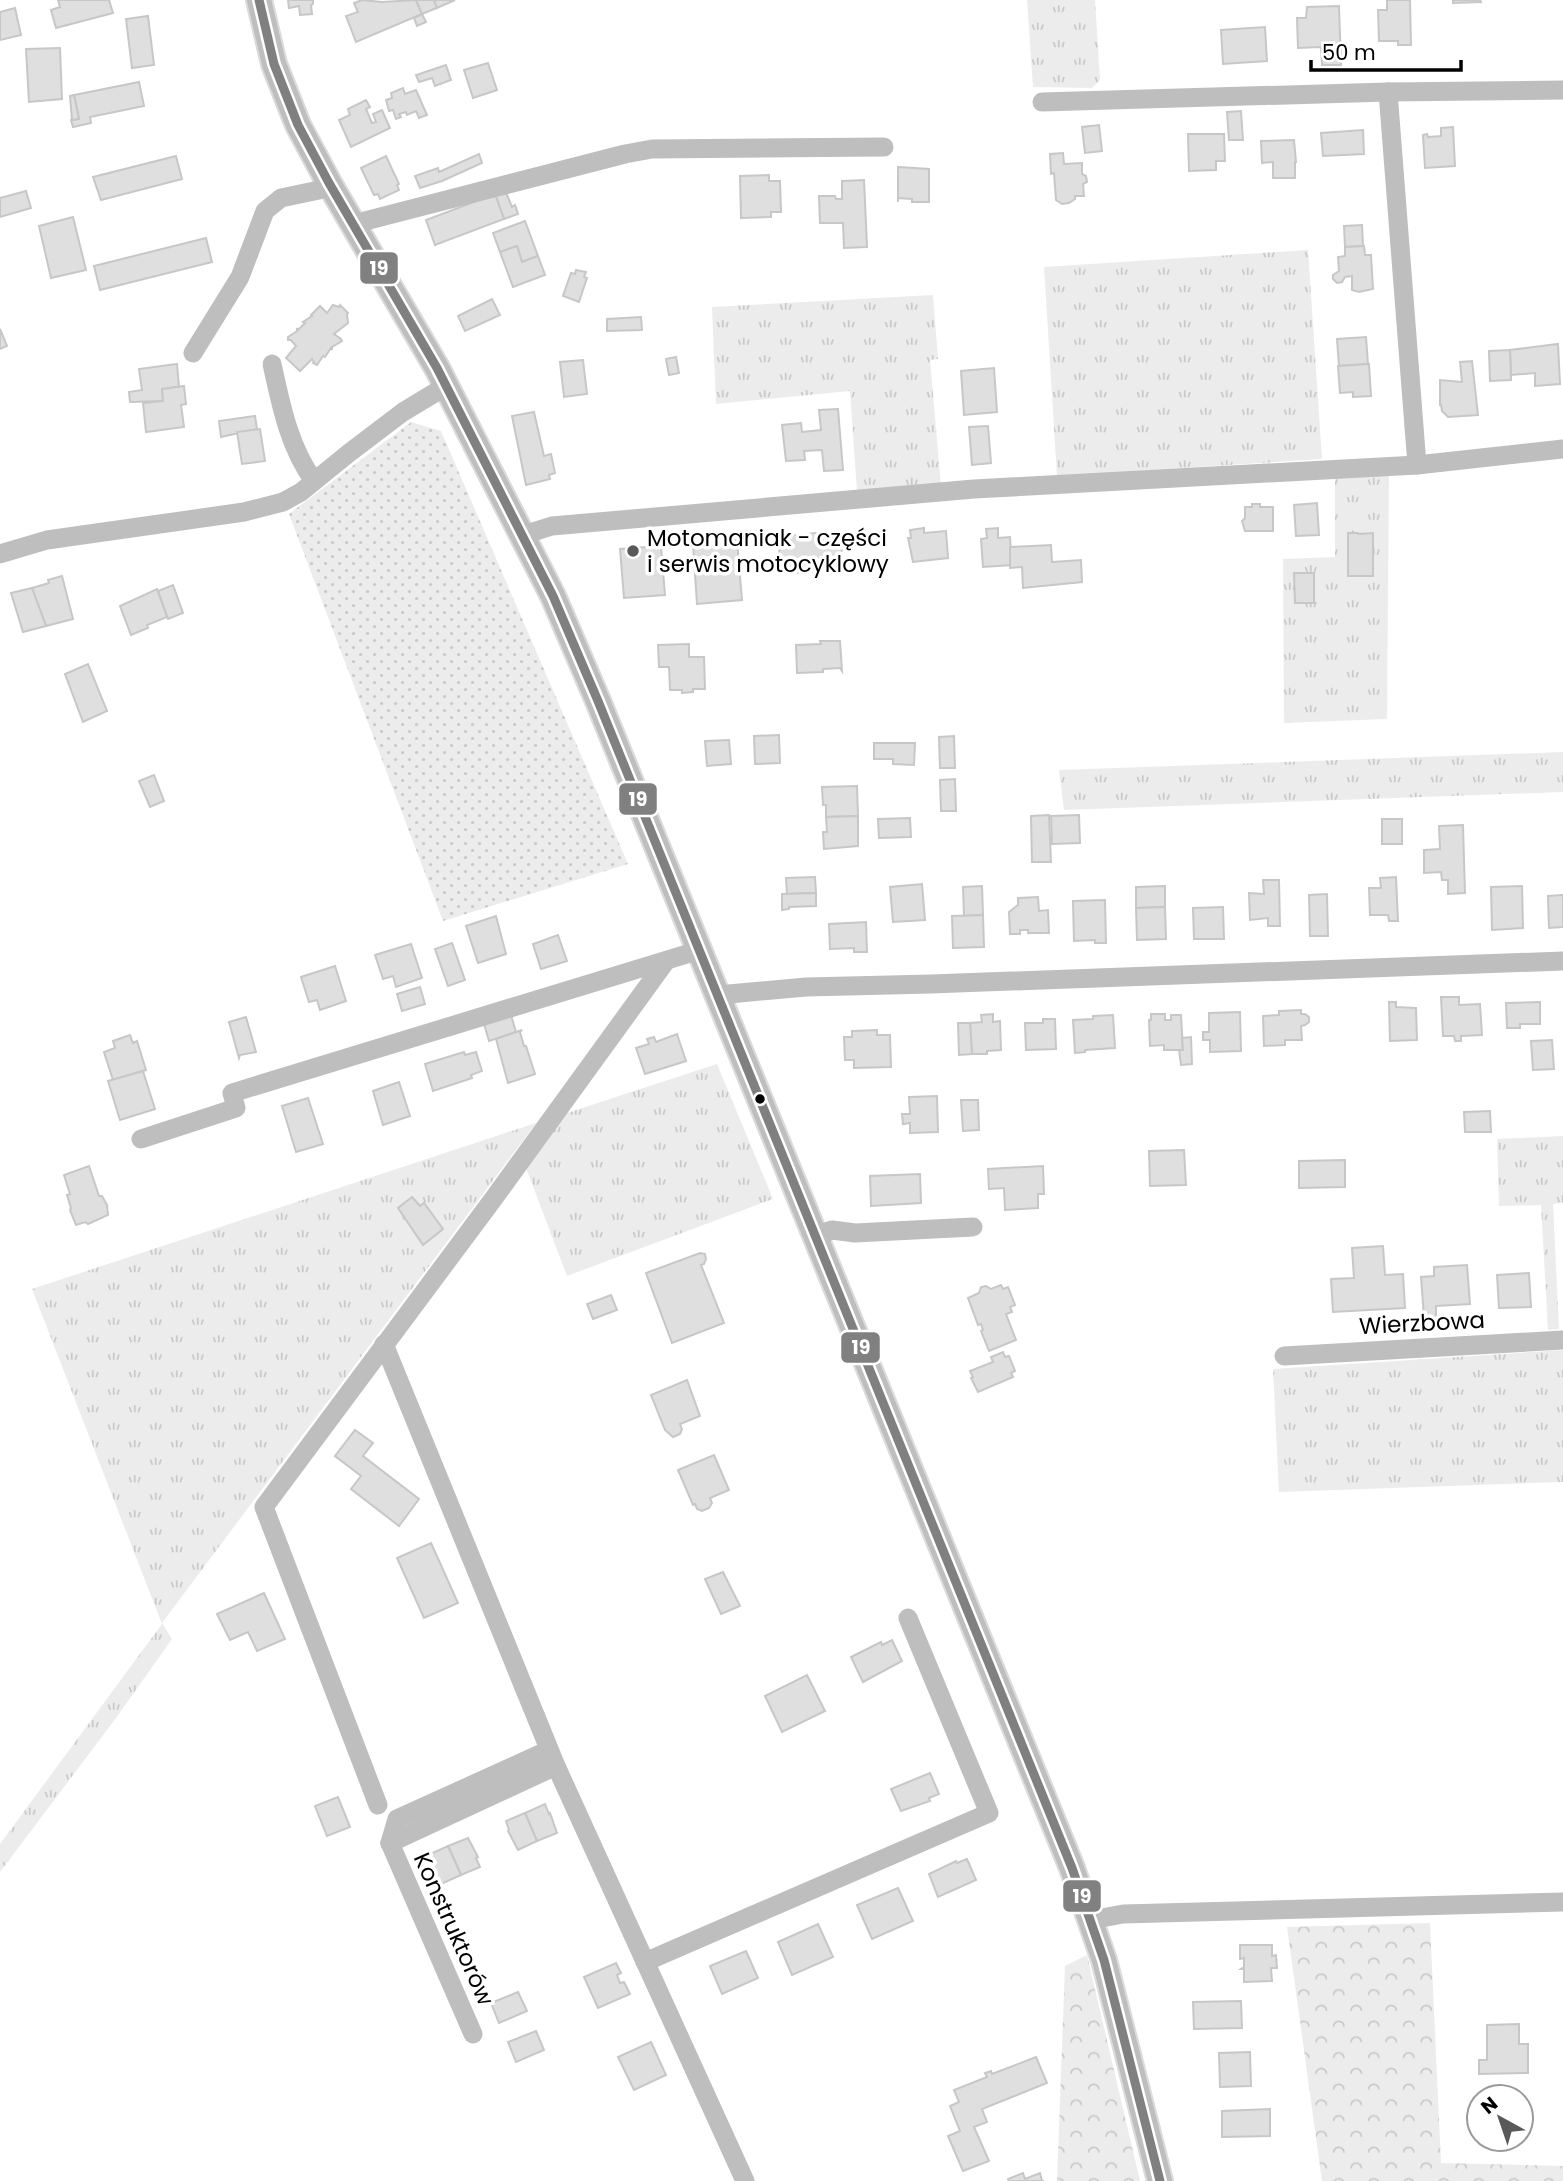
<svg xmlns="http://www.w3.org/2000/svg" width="1563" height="2181" font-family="Poppins,sans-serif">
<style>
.grass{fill:url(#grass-tufts)}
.forest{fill:url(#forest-crowns)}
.park{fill:url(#park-dots)}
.building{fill:#dfdfdf;stroke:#c7c7c7;stroke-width:2}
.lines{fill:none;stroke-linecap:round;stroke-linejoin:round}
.major-casing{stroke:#dbdbdb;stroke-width:28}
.minor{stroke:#bebebe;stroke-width:19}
.major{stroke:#bebebe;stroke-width:24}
.bus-1-casing{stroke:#fff;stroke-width:14}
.bus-1{stroke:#808080;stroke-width:9}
.poi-dot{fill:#595959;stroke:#fff;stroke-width:2.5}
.bus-dot{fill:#000;stroke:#fff;stroke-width:2.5}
.labels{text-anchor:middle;stroke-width:7;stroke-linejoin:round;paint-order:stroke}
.poi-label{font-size:23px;fill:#000;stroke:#fff;text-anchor:start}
.street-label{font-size:23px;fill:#000;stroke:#fff}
.line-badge{stroke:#fff;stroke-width:2.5}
.badge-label{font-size:19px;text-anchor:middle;font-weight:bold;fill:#fff}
</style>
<defs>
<pattern id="grass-tufts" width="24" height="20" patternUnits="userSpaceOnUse" patternTransform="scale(1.75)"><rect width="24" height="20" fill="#ececec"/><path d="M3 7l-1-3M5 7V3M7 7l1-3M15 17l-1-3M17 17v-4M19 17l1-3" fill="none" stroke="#c9c9c9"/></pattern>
<pattern id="forest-crowns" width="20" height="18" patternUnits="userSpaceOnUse" patternTransform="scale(1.75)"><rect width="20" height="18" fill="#ececec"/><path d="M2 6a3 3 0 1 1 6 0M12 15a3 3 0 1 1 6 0" fill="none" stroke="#c9c9c9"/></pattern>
<pattern id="park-dots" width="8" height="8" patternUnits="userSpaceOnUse" patternTransform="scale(1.75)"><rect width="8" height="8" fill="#ececec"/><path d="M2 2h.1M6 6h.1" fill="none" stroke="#c9c9c9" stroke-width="1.8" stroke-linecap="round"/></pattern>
</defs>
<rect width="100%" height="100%" fill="#fff"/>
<g class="grass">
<path d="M1027 0H1095L1100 80 1092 88 1033 87Z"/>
<path d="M1308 250 1322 459 1057 476 1044 267Z"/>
<path d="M933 295 938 359 930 360 941 486 857 491 850 391 716 404 712 307Z"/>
<path d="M1389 473 1387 719 1284 723 1283 559 1335 557V477Z"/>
<path d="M1563 752V792L1064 810 1059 770Z"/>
<path d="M717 1064 773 1199 567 1276 526 1168 567 1113Z"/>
<path d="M536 1123 162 1623 172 1639 116 1718 0 1872V1844L162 1624 32 1289Z"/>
<path d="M1563 1136V1203L1553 1204 1559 1329 1548 1330 1541 1205 1499 1206 1497 1139Z"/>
<path d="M1563 1350V1482L1279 1492 1273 1369Z"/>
</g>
<g class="forest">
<path d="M1430 1923 1441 2163 1563 2166V2181H1322L1287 1927Z"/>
<path d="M1087 1955 1140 2181H1057L1065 1966Z"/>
</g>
<path class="park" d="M411 422 441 431 628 864 443 921 289 514Z"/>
<g class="building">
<path d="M58 0H109L113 13 56 28 51 10 60 7Z"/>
<path d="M288 0H313V4L311 5 312 14 300 15 299 6 289 8Z"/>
<path d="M362 0 382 2 416 0 422 14 356 42 346 16 358 12 354 3Z"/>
<path d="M416 0H434L437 8 422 14Z"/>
<path d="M434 0H455L437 8Z"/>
<path d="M1387 0H1410L1411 45H1398V41H1379L1378 10H1387Z"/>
<path d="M1453 0H1480L1481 2 1453 3Z"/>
<path d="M1339 6 1341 65H1322L1321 47 1298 48 1297 18H1306L1307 7Z"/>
<path d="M15 8 21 35 0 40V12Z"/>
<path d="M422 14 426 22 417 26 414 18Z"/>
<path d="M148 16 154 65 132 68 126 19Z"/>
<path d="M1265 27 1267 61 1223 64 1221 30Z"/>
<path d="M60 48 62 99 29 102 26 49Z"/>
<path d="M488 63 497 90 473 98 464 70Z"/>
<path d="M446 65 451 80 435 86 432 78 419 82 416 75Z"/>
<path d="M139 82 144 106 90 117 91 123 73 127 71 120 79 119 74 95Z"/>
<path d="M403 88 405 94 416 90 427 115 419 118 416 111 407 115 406 112 399 114 401 117 396 119 393 110 389 111 386 100 392 98 391 93Z"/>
<path d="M74 95 79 119 72 120 70 96Z"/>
<path d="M366 100 370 107 366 109 372 123 376 122 373 114 382 110 390 128 351 147 339 120 350 115 348 109Z"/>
<path d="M1241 111 1243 140H1229L1227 112Z"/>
<path d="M1099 125 1102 151 1085 153 1082 127Z"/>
<path d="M1453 127 1455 166 1425 168 1423 135 1427 134 1428 137 1441 136V128Z"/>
<path d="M1363 130 1364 154 1323 156 1321 133Z"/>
<path d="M1188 134H1224L1225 161H1216V170L1189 171Z"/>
<path d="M1294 140 1296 162H1295V178H1273V162L1262 163 1261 141Z"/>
<path d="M1063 153 1064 164 1082 163V174L1086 176 1087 182 1083 184 1084 196H1075V199L1069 203 1062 204 1056 200 1054 173 1051 174 1050 154Z"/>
<path d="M479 154 482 163 442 181 420 188 415 176 438 168 439 172Z"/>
<path d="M176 156 182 179 101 200 93 177Z"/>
<path d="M386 156 399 184 397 185 399 190 380 199 378 194 374 195 361 168Z"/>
<path d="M898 167 929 169V202H912V199L898 198V202Z"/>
<path d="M769 175V181H780L781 212H771V217L741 218 740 176Z"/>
<path d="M864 180 867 247 844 248 843 223H820L819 196H835L836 199H842V181Z"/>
<path d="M505 190 512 207 515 205 518 214 504 219 495 194Z"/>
<path d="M26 191 31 208 0 217V198Z"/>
<path d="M495 194 504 219 435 245 426 220Z"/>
<path d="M73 217 86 270 51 278 39 226Z"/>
<path d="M525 221 538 256 522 262 517 246 500 252 493 233Z"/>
<path d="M1362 225 1363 246 1345 247 1344 226Z"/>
<path d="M206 238 212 262 100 290 94 266Z"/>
<path d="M517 246 522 262 538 256 545 275 513 287 500 252Z"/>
<path d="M1364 246 1365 255H1371L1373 289 1359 292 1352 290V276L1345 277 1342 282 1337 283 1333 279V275L1339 271 1338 257 1345 256V247Z"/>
<path d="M576 270 586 272 584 277 587 278 579 302 563 296 571 273 575 274Z"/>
<path d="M492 299 500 315 465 331 458 316Z"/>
<path d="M333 305 339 307 340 305 348 313 347 314 348 323 334 334 341 339 342 341 332 347V350L331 348 325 357 323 356 317 365 313 363 314 362 312 359 300 371 286 358 296 346 291 340H288V337L297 331V328L298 330 305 323 303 322 312 316 311 315 320 306 327 313Z"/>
<path d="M641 317 642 330 607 331V319Z"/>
<path d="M0 329 7 346 0 349Z"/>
<path d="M1366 337 1368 364 1339 366 1337 339Z"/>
<path d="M1558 344 1560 384 1535 386V373L1511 375 1510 350Z"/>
<path d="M1510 350 1511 380 1490 381 1489 351Z"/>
<path d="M676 357 679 373 669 375 666 359Z"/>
<path d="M583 360 587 394 564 397 560 362Z"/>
<path d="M1472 361 1478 415 1448 417 1442 411 1441 405H1440V380L1462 382 1460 362Z"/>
<path d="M177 364 179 387 162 389 163 401 130 402 129 392 142 390 139 369Z"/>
<path d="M1369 364 1371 396 1353 397V392L1340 393 1338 366Z"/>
<path d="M994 368 997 412 964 415 961 371Z"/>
<path d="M184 386 186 404 181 405 184 427 146 432 143 403 163 401 162 389Z"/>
<path d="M838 409 843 470 824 471 822 450 804 451 805 460 786 461 782 425 801 423 802 432 821 430 819 410Z"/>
<path d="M534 412 544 456 551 454 555 473 549 475 550 479 526 485 512 416Z"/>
<path d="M255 416 257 429 221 437 219 421Z"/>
<path d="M988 426 991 463 972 465 969 427Z"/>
<path d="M260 429 265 461 242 464 237 432Z"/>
<path d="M1317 503 1319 535 1296 536 1294 505Z"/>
<path d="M1252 504H1260V507H1273V531H1245L1242 521 1245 518V507H1252Z"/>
<path d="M924 528V533L946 531 948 558 913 562 908 538H911L910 530Z"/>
<path d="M998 528V538L1010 537 1012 565 983 567 981 539 987 538 986 529Z"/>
<path d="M840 531 842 556 823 557 824 571 798 573V566L782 568 781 557H779L780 536 796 535V539H806V534Z"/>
<path d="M1348 533H1358V534L1373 533V576H1348Z"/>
<path d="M737 540 742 600 697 604 693 544Z"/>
<path d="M1051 545 1052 562 1081 560 1082 582 1023 588 1022 567 1010 568V547Z"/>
<path d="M661 546 665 595 624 598 620 549Z"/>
<path d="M1294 573H1314V603H1295Z"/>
<path d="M62 576 73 619 46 626 32 588 49 583 48 580Z"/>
<path d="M173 585 183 613 168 619 158 591Z"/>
<path d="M32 588 46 626 23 632 11 593Z"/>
<path d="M157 589 167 617 147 625 148 628 131 635 120 606Z"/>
<path d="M820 641H840L842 671 840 668 823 669V672L797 673 796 645 821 644Z"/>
<path d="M689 644V657H704L705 689H693V692L682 693V690H670L669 667H659L658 645Z"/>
<path d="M88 664 107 711 83 722 65 674Z"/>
<path d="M779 735 780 763 755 764 754 736Z"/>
<path d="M954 736 955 768H940L939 737Z"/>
<path d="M729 740 731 764 707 766 705 741Z"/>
<path d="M874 743H915L914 765 893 764V759H874Z"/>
<path d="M154 775 164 801 150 807 139 781Z"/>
<path d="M955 779 956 811H941L940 780Z"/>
<path d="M857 786 858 816 826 817V805H823L822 787Z"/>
<path d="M1049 815 1051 862H1032L1031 816Z"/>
<path d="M1079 815 1080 843 1052 844 1051 816Z"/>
<path d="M858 816V846L824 849 823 832H827L826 817Z"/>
<path d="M910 818 911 837 879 838 878 819Z"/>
<rect x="1382" y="819" width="20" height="25"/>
<path d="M1463 825 1465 893 1448 894V880H1442L1441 872 1424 873V850L1440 849 1439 826Z"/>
<path d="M815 877 816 893 787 894 786 878Z"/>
<path d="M1396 877 1398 921H1389L1388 915H1370L1369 888H1381L1380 878Z"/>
<path d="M1263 880H1279L1280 926H1268V918L1250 920 1249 893 1264 894Z"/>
<path d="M922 884 925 920 893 922 890 887Z"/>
<path d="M982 886 983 915 964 916 963 887Z"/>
<path d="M1165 886V907L1136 908V887Z"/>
<path d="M1522 886 1523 928 1492 930 1491 887Z"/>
<path d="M816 893V906L789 907V909L782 910V894Z"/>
<path d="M1327 894 1328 936H1310L1309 895Z"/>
<path d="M1563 895V927L1549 928 1548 896Z"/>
<path d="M1038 897 1039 911 1048 910 1049 933H1028V930H1020V934H1010L1009 912 1018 905V898Z"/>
<path d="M1105 900 1106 943H1095V940L1074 941 1073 901Z"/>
<path d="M1165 907 1166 939 1137 940 1136 908Z"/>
<path d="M1223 907 1224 939H1194L1193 908Z"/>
<path d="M983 915 984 947 953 948 952 916Z"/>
<path d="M496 916 506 954 478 963 466 926Z"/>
<path d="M866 922 867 952H854V948L830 949 829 924Z"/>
<path d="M558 935 567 961 541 969 533 944Z"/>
<path d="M452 943 465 980 448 986 435 949Z"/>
<path d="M411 944 422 978 396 987 393 976 383 979 375 955Z"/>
<path d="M335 966 346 1001 320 1010 317 1000 309 1002 301 977Z"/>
<path d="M420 987 425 1004 402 1011 397 994Z"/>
<path d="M1441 997H1459V1005L1480 1004 1482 1035 1461 1036V1041H1455L1454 1036H1443Z"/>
<path d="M1389 1002H1396V1007L1416 1008 1417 1040 1390 1041Z"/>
<path d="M1540 1002V1024H1520V1028H1507L1506 1003Z"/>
<path d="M1301 1010V1014H1305L1309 1017V1022L1305 1025 1301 1026 1302 1040H1285V1045L1264 1046 1263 1016 1279 1015V1011Z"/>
<path d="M1240 1012 1241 1051 1210 1052V1040H1203V1032H1209V1013Z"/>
<path d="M993 1014V1022L1000 1021 1001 1050 987 1051V1054H972L970 1023 982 1022 981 1015Z"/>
<path d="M1151 1014H1165V1020H1171V1015H1181L1183 1050H1164V1045L1150 1046 1149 1020H1151Z"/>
<path d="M511 1015 516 1032 489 1041 484 1024Z"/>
<path d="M1113 1015 1115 1048 1085 1050V1052L1075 1053 1073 1020 1093 1019V1016Z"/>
<path d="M246 1017 256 1052 240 1055 239 1058 229 1022Z"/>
<path d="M1043 1019H1055L1056 1049 1026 1050 1025 1023H1043Z"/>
<path d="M958 1023H970L972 1054 959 1055Z"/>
<path d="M522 1030 520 1032 524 1046H526L535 1074 508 1083 496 1039Z"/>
<path d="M877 1030V1035H890L891 1067 854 1068V1060H845L844 1037H852V1031Z"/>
<path d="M677 1034 686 1061 645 1074 636 1048 649 1044 647 1039 654 1037 656 1042Z"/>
<path d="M130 1035 133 1043 137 1041 146 1070 113 1080 104 1052 115 1048 113 1041Z"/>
<path d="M1191 1037 1192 1064 1181 1065 1179 1050H1183L1182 1038Z"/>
<path d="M1552 1040 1554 1069 1533 1070 1531 1041Z"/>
<path d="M464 1052 465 1055 476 1052 482 1071 471 1075 472 1078 433 1091 425 1064Z"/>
<path d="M143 1071 155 1109 120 1120 108 1081Z"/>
<path d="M399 1082 410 1116 383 1125 373 1091Z"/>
<path d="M937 1096 938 1132 910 1133V1123L903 1124 902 1114H910L909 1097Z"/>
<path d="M308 1098 323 1144 296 1152 282 1106Z"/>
<path d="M961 1100H978L979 1130 963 1131Z"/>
<path d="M1490 1111 1491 1132H1465L1464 1112Z"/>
<path d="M1184 1150 1186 1185 1150 1186 1149 1151Z"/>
<path d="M1345 1160V1187L1299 1188V1161Z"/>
<path d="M89 1166 99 1196H102L107 1205 108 1215 88 1224 85 1222 76 1225 70 1210 71 1208 67 1195 70 1194 64 1175Z"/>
<path d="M1043 1166 1044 1194H1038V1208L1005 1210 1004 1188 989 1189 988 1169Z"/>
<path d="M920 1174 921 1203 871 1206 870 1176Z"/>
<path d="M412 1197 420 1206 424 1203 443 1229 423 1245 398 1208Z"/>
<path d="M1383 1246 1385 1275 1403 1274 1405 1308 1333 1312 1331 1279 1354 1278 1352 1248Z"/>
<path d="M700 1253 705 1254 706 1259 704 1264 701 1265 724 1323 672 1343 646 1273Z"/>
<path d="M1467 1265 1470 1304 1436 1306V1316L1424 1317 1421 1277 1434 1276V1267Z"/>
<path d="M1529 1273 1531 1307 1499 1308 1497 1275Z"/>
<path d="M1001 1285 1003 1289 1008 1287 1015 1305 1010 1307 1012 1312 1006 1314 1016 1340 989 1351 981 1331 983 1330 981 1324 978 1325 968 1298 979 1293 981 1287 986 1286 991 1289Z"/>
<path d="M611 1295 617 1310 593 1319 587 1304Z"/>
<path d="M1003 1352 1005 1357 1009 1356 1015 1371 1011 1373 1013 1377 978 1392 971 1378 973 1377 970 1371 993 1362 991 1357Z"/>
<path d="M687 1380 700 1416 680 1424 682 1429 680 1434 673 1437 665 1430 651 1395Z"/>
<path d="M355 1430 373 1443 363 1456 419 1499 399 1526 351 1489 361 1476 335 1456Z"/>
<path d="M714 1455 729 1490 710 1498 712 1503 709 1508 702 1511 697 1509 695 1504 693 1505 678 1470Z"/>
<path d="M431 1543 458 1603 424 1618 397 1558Z"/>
<path d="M723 1572 740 1606 721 1614 705 1579Z"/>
<path d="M264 1593 285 1639 257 1651 248 1632 230 1640 217 1614Z"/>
<path d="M892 1640 902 1661 863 1682 851 1657 881 1642 882 1645Z"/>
<path d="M807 1675 825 1711 782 1732 765 1696Z"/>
<path d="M930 1773 939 1794 929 1798 930 1801 901 1811 891 1789Z"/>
<path d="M338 1797 350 1827 327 1836 315 1806Z"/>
<path d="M545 1804 549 1814 550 1813 557 1833 537 1841 525 1813Z"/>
<path d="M525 1813 537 1841 518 1850 508 1831 509 1830 506 1821Z"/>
<path d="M468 1838 478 1857 476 1858 480 1867 461 1875 448 1846Z"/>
<path d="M448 1846 461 1875 441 1884 430 1864H432L428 1855Z"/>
<path d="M967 1859 976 1880 938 1897 929 1874 956 1861 957 1863Z"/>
<path d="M898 1888 913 1921 872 1939 857 1905Z"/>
<path d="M818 1924 833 1957 792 1975 778 1942Z"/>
<path d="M1240 1945H1272V1956L1276 1955 1277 1968H1271L1272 1981 1244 1982V1969H1241L1244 1967V1958L1240 1959Z"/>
<path d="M746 1951 758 1978 722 1994 710 1966Z"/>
<path d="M616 1963 621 1973 617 1975 620 1983 624 1982 630 1994 598 2008 584 1977Z"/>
<path d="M518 1992 527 2011 499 2023 491 2003Z"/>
<path d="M1241 2001 1242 2028 1194 2029 1193 2002Z"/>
<path d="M1519 2024V2044H1528V2073L1479 2074V2060H1487V2025Z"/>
<path d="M536 2031 544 2050 516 2062 508 2042Z"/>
<path d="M651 2042 666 2075 634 2090 618 2057Z"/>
<path d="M1250 2052 1251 2086 1220 2087 1219 2053Z"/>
<path d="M1036 2057 1047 2083 982 2109 987 2122 974 2127 989 2161 963 2171 948 2136 960 2131 950 2106 959 2102 954 2090 987 2077 985 2073 991 2071 992 2074Z"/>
<path d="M1270 2109V2136L1222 2137V2111Z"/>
<path d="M1023 2173 1025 2179 1040 2173 1042 2181H1044H1009L1008 2179Z"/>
</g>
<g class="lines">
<defs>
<path id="major" d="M259 0 274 64 298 125 329 183 437 368 553 596 598 701 1072 1868 1104 1960 1160 2181"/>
</defs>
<use href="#major" class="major-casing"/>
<g class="minor">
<path d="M1388 92 1417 465"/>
<path d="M1042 102 1388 92 1563 90"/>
<path d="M354 227 365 221 625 154 652 149 884 147"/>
<path d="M193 353 240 277 265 211 281 198 319 190 329 183"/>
<path d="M272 364C281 405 289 447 314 481"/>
<path d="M523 535 552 526 974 489 1417 465 1563 449"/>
<path d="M0 554 47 540 244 512 283 502 301 492 349 453 403 412 446 386"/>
<path d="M719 998 729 994 806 987 931 984 1563 961"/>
<path d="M141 1139 236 1108 232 1093 700 950"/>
<path d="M816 1236 832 1230 855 1233 973 1227"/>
<path d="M384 1344 556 1766 745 2181"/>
<path d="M1284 1356 1563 1340"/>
<path d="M378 1805 264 1507 494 1198 666 961"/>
<path d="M390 1843 473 2034"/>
<path d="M390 1843 397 1819 549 1750"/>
<path d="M390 1843 556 1766"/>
<path d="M1091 1920 1123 1914 1563 1902"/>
<path d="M645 1962 989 1813 908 1618"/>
</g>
<use href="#major" class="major"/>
<defs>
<path id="bus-1" d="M259 0 274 64 298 125 329 183 437 368 553 596 598 701 1072 1868 1104 1960 1160 2181"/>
</defs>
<use href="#bus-1" class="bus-1-casing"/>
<use href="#bus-1" class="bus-1"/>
</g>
<circle class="poi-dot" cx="633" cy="551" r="7"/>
<circle class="bus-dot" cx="760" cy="1099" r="6"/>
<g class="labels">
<g class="poi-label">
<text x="647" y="546">Motomaniak - części<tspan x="647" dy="26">i serwis motocyklowy</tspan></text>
</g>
<g class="street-label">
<text transform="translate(1422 1323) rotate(-3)" y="8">Wierzbowa</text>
<text transform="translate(454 1929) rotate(66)" y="8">Konstruktorów</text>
</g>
</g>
<g class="line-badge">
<rect x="359" y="251" width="40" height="34" rx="7" fill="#808080"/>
<rect x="618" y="782" width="40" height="34" rx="7" fill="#808080"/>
<rect x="840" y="1331" width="41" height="33" rx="7" fill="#808080"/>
<rect x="1062" y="1879" width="40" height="34" rx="7" fill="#808080"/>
</g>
<g class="badge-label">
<text x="379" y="275">19</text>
<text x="638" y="806">19</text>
<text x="861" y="1354">19</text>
<text x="1082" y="1903">19</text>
</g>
<g transform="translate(1500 2118) rotate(320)"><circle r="33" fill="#ffffff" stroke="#999999" stroke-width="2"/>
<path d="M0-5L12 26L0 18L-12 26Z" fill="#595959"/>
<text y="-10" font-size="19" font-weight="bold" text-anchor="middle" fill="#000000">N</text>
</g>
<path d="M1311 60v10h150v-10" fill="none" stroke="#000000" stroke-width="3.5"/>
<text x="1322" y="60" font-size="21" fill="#000000" stroke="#ffffff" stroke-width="5" paint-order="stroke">50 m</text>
</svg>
